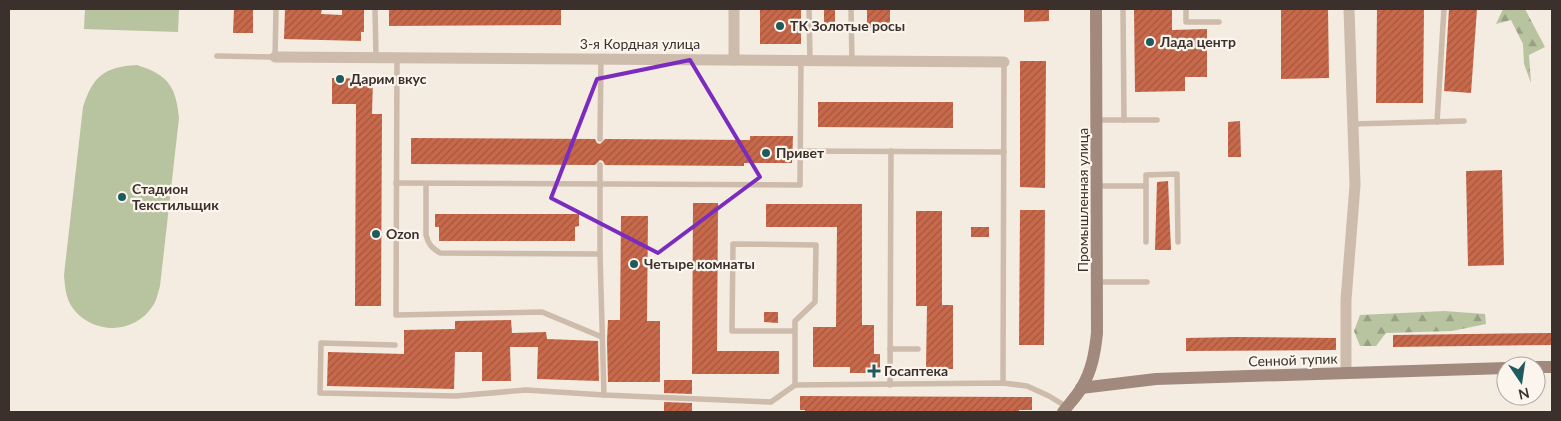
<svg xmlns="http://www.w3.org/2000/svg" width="1561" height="421" font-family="Lato,sans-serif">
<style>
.forest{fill:url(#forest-firs)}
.green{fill:#b8c4a0}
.building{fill:url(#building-hatch)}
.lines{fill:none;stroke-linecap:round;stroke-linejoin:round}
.lane{stroke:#cdbbac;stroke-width:5.5}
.street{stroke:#cdbbac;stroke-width:11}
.secondary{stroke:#a18a7d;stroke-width:12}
.marked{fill:none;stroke:#7b2cbf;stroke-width:4;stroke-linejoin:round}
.poi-dot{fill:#1f5a5e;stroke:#fbf5ee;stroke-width:2}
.labels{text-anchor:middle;stroke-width:4.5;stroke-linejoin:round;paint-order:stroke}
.poi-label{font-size:14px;font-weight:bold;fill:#3b302b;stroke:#fbf5ee;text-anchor:start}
.street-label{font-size:14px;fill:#3b302b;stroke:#fbf5ee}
</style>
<defs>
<pattern id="forest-firs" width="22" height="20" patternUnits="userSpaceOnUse" patternTransform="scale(1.25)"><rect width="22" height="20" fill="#b8c4a0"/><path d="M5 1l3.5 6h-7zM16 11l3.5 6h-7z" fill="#97a083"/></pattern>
<pattern id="building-hatch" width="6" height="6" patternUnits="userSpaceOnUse" patternTransform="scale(1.25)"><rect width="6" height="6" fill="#c8694b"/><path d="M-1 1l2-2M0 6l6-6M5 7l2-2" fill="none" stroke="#a4573f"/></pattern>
</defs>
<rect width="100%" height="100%" fill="#f4ebe1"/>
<g class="forest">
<path d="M1503 9H1525L1545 47 1529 55 1531 83 1524 64 1523 44 1511 20 1496 24Z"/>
<path d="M1444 311 1485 314 1486 324 1452 331 1386 333 1376 346H1360L1354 331 1360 315Z"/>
</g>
<g class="green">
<path d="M85 9H179L178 32 84 29Z"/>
<path d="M137 65C168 75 176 86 179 118L160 286C158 292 157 299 154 304 137 333 97 336 75 311 66 301 65 288 64 275L83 107C93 76 104 67 137 65Z"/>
</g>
<g class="building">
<path d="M234 9H253V33H233Z"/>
<path d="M285 9H322L321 14 342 15V9H364V32H361V41L284 39Z"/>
<path d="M389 9H561V25L389 26Z"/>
<rect x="760" y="9" width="41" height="35"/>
<path d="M824 9 835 10V27H824Z"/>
<rect x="867" y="9" width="23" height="19"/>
<path d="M1024 9H1049V21L1024 22Z"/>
<path d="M1134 9H1172V30L1207 29V77H1185V91L1135 92Z"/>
<path d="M1281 9H1328L1329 78 1281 79Z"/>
<path d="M1377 9H1424L1423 103H1376Z"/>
<path d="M1449 9H1477L1471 93 1444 91Z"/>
<path d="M1020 61H1046L1045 188 1020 187Z"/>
<path d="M332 78 373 79 372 114H382L381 306H355L356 104H332Z"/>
<path d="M818 102H953V128L818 127Z"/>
<path d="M1240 121 1241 157H1228V122Z"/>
<path d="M750 136H793L792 163H744V166L605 165 603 161 600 160 595 165 411 164V138L595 139 597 143 600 144 605 139 750 140Z"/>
<path d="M1502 170 1504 265 1468 266 1466 171Z"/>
<path d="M1168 181 1171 250H1155L1157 182Z"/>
<path d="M693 203H718L717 351H779V374H692Z"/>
<path d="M766 204H862V325H874V354H880V373H850V367H813V327H836L837 227H766Z"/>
<path d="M1020 210H1045L1044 345H1019Z"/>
<path d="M916 211H942V305H953V369H926L927 306H916Z"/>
<path d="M435 214H579V226L575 227V241H439V227H435Z"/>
<path d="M621 216H648L647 321H660V382H608L607 341 608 320H620Z"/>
<rect x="971" y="227" width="18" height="10"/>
<path d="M764 312H778V323L764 322Z"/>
<path d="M511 320 512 333 546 332 547 339 598 341 599 381 537 379 538 347H510L511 381H482V352H455L454 389 327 386 328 352 404 354V330L455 329V321Z"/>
<path d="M1552 333V345L1393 347V335Z"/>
<path d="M1234 337 1336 338V350L1186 351V338Z"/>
<path d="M664 380H692V394L664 393Z"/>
<path d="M800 396 1032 397V410H1019V412H805V410H800Z"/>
<path d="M664 402 692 403V412H664Z"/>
</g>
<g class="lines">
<g class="lane">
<path d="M375 9 376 57"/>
<path d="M809 9 810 61"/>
<path d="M851 9 852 61"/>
<path d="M1186 9V22H1219"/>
<path d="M217 56 275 57 276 9"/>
<path d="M397 58 396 315 542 312 602 337"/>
<path d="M1098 120H1124L1123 9"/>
<path d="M1124 120H1157"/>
<path d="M1437 122 1444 9"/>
<path d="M1353 124 1464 121"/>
<path d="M600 139 601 59"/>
<path d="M800 151 1004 152"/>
<path d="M396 183 800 185 801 60"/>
<path d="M426 184V235C428 244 432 248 440 253L600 254V165"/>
<path d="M1097 186H1146V175L1177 174 1178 242"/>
<path d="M1146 186V242"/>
<path d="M600 254 604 395"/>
<path d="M1098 282H1147"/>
<path d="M395 345 321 343 320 393 456 396 526 390 604 395 771 402 795 385 1003 383 1027 386 1049 396 1067 407"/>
<path d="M890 349H918"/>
<path d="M1003 383 1004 62"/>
<path d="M795 385V321L815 302 816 245 733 244 732 331H795"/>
<path d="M890 385 891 151"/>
</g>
<g class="street">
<path d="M734 9V60"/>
<path d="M275 57 1004 62"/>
<path d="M1346 373V300L1355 185 1349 9"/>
</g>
<g class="secondary">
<path d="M1536 367H1552"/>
<path d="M1081 388 1156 379 1506 368"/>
<path d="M1063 412C1069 404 1077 396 1082 387 1092 370 1095 352 1097 333L1096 9"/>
</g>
</g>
<path class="marked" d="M690 60 760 177 658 253 551 198 597 79Z"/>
<g class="poi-dot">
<circle cx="780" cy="26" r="5"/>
<circle cx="1150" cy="42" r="5"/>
<circle cx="340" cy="79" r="5"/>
<circle cx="766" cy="153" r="5"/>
<circle cx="122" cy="197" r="5"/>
<circle cx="376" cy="234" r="5"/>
<circle cx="634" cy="264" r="5"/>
<path d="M871.5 363.5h5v5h5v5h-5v5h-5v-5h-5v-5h5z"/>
</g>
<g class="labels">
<g class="poi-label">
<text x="790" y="31">ТК Золотые росы</text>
<text x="1160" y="47">Лада центр</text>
<text x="350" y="84">Дарим вкус</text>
<text x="776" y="158">Привет</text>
<text x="132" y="194">Стадион<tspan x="132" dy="16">Текстильщик</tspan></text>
<text x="386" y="239">Ozon</text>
<text x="644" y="269">Четыре комнаты</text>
<text x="884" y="376">Госаптека</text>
</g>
<g class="street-label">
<text x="640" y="49">3-я Кордная улица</text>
<text transform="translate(1083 200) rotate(-90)" y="5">Промышленная улица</text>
<text transform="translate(1293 360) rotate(-2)" y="5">Сенной тупик</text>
</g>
</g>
<rect width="1561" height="421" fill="none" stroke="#3b302b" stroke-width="20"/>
<g transform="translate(1521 381) rotate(167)"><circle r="24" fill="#fbf5ee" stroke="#aea6a0"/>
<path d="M0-4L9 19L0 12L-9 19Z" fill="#1f5a5e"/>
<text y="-8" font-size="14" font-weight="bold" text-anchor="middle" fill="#3b302b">N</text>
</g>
</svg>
